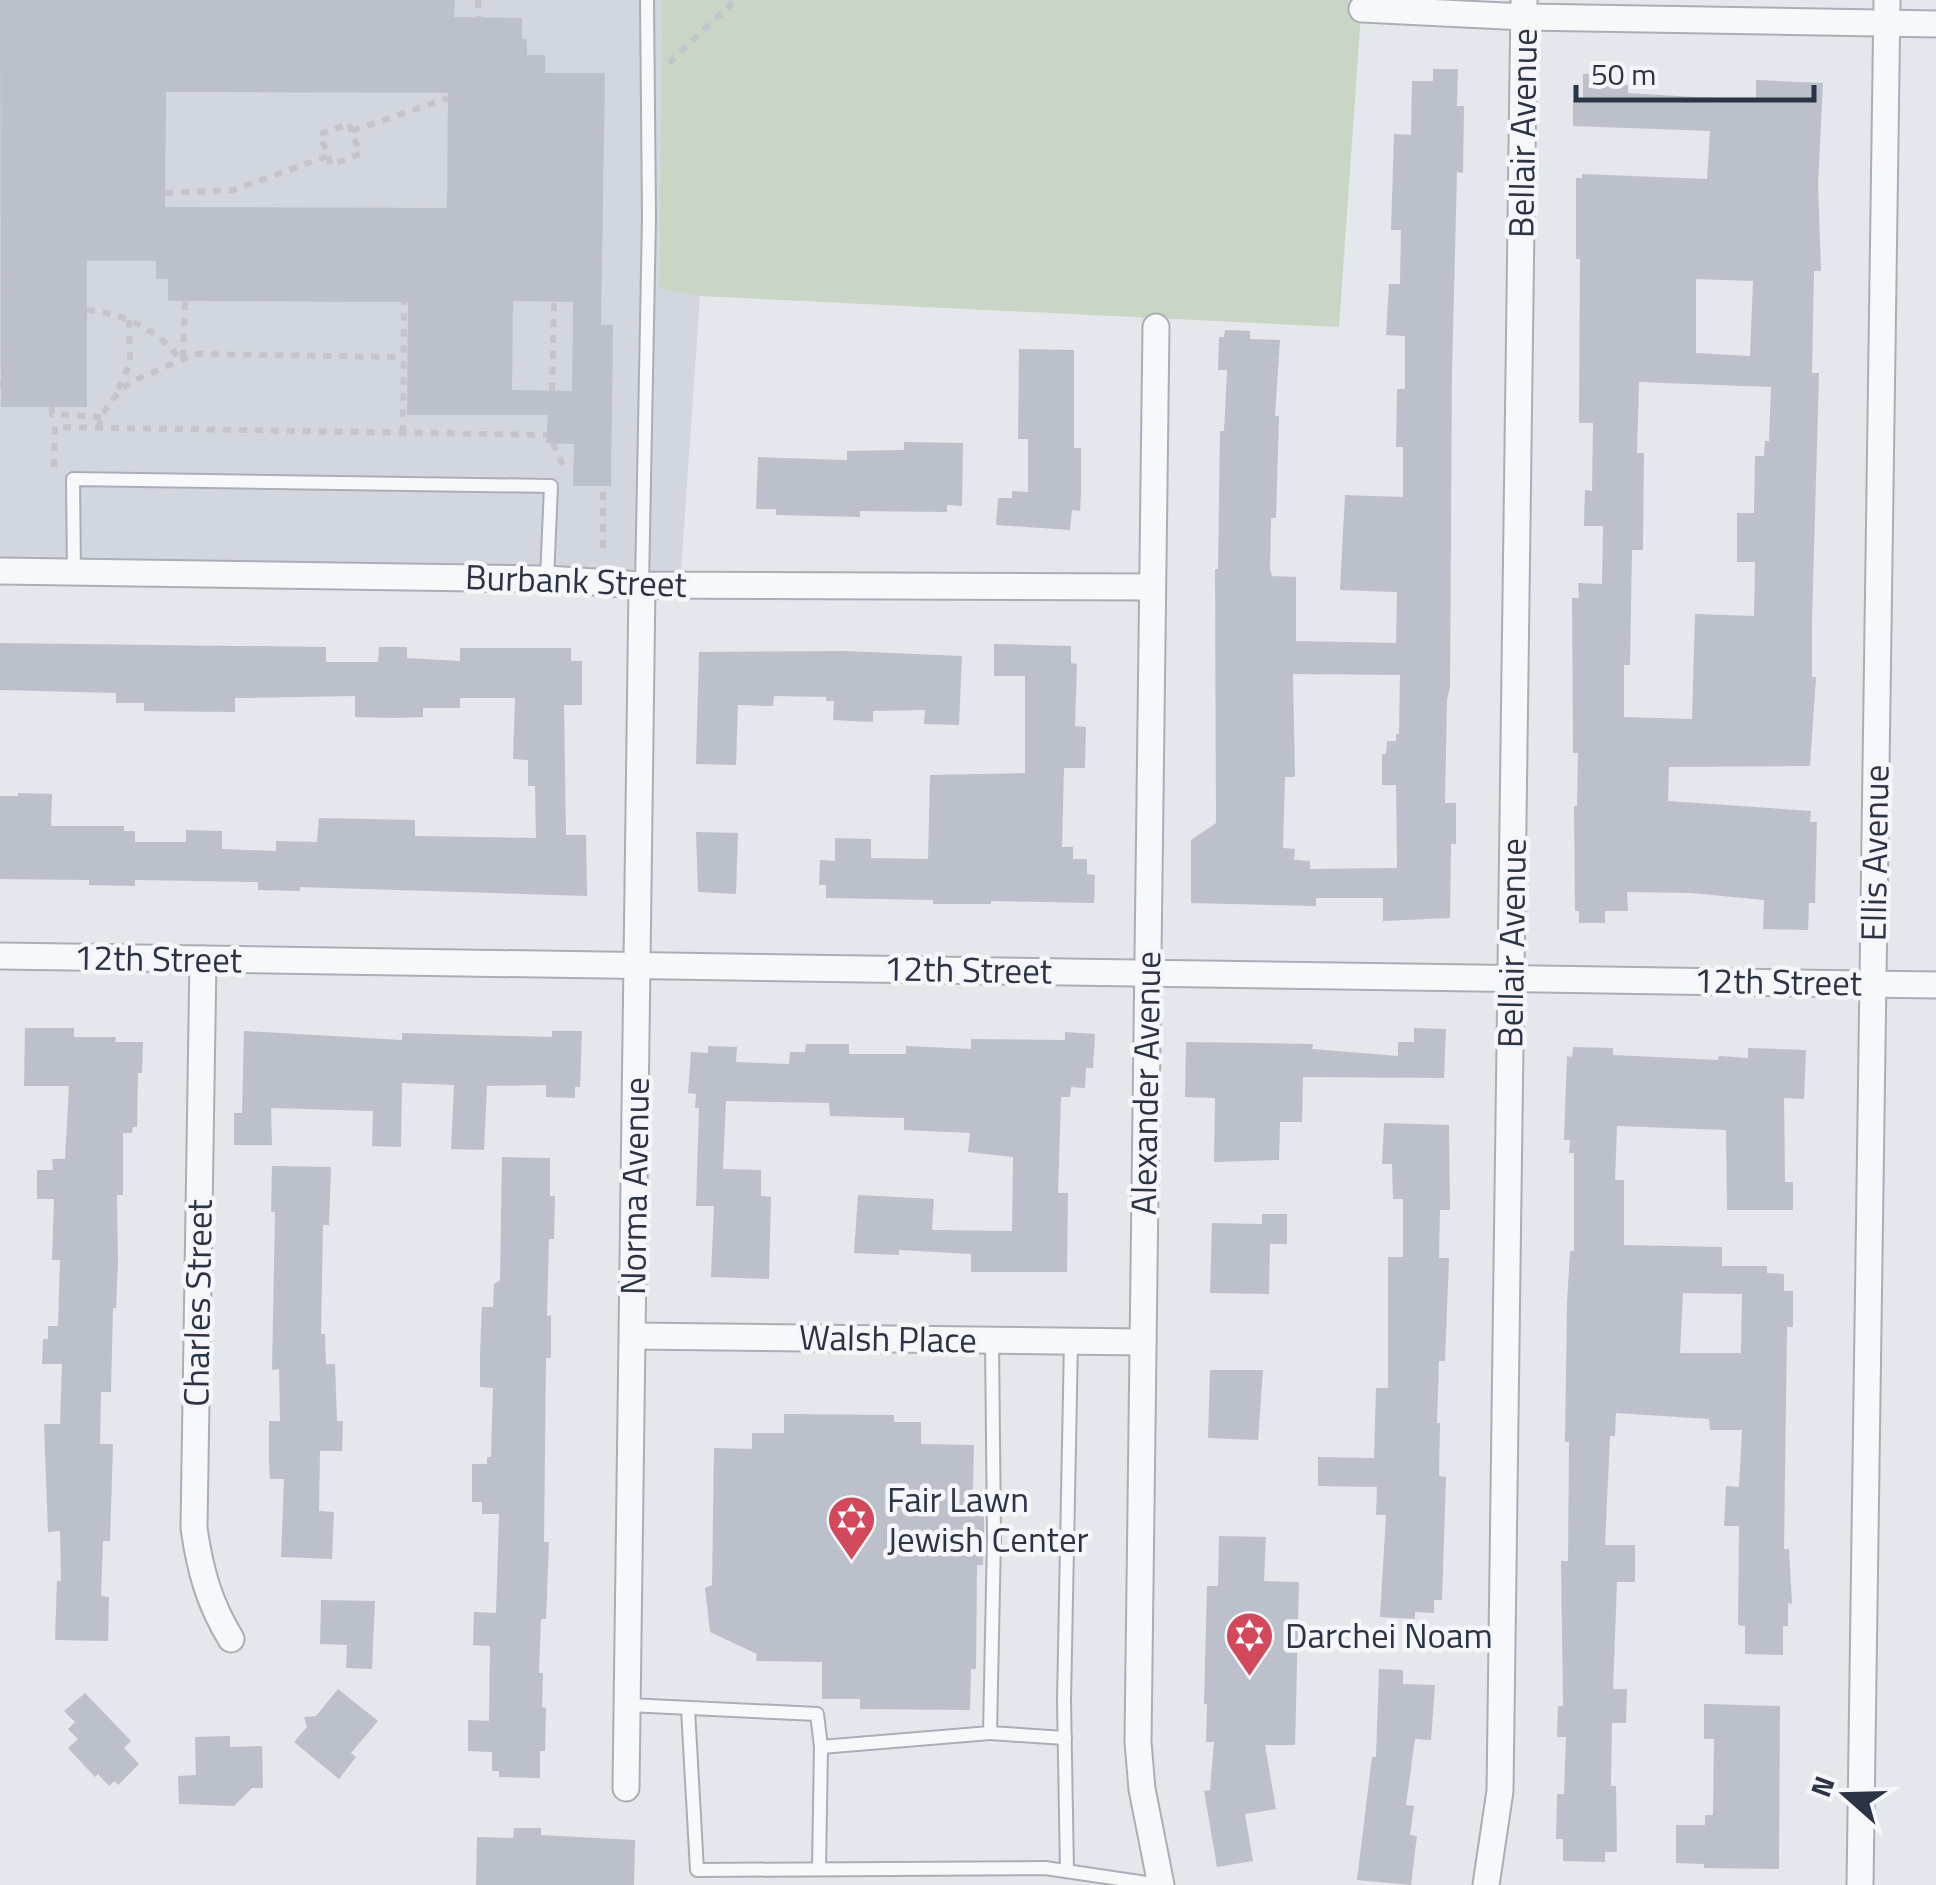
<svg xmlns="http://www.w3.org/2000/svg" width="1936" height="1885" font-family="'Titillium Web',sans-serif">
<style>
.built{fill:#d2d6de}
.green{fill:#c9d6c5}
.building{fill:#bbc0ca;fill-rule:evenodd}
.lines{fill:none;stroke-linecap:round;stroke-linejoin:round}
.lane-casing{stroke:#a9aeb7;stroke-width:16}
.street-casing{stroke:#a9aeb7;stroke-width:29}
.path{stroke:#c2c5cb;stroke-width:6;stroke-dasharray:8 8;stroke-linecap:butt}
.lane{stroke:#f7f8fa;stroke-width:12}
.street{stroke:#f7f8fa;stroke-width:25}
.labels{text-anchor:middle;stroke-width:9;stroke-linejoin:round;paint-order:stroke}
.street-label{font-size:35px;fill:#2b3445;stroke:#f4f6f9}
.poi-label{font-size:35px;fill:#2b3445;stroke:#f4f6f9;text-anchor:start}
</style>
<rect width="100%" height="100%" fill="#e4e7ec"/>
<path class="built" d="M0 0H662L659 289 700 296 680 585 0 571Z"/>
<path class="green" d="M662 0H1362L1339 327 700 296 659 289Z"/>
<g class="building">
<path d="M0 0H455L454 17 522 18V39H527V55H545V73H605L601 325H613L611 486H573L574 444 546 443 548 415H407L408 302 168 301V279H156V261H87V407H1ZM166 92 448 93 447 208 165 207ZM513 301 573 302 572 391 512 390Z"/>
<path d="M1433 69H1458L1457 106H1464L1463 173 1457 172 1452 371 1450 687 1447 700 1445 803H1456V844H1451L1450 918 1383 921V898H1316V906L1191 903V840L1216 823 1215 569H1218L1220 431H1224L1227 370H1218L1219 337H1224L1225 330 1250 331V339L1280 340 1275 416H1279L1276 518H1271L1270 569 1272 576 1296 577V641L1396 643 1397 592 1340 590 1345 495 1403 497V447H1396L1397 389H1405V336L1386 335 1389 284H1400L1401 230H1391L1394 134 1411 135 1412 81H1433ZM1293 674 1400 675 1399 734H1396V741H1387L1386 754H1382V785H1396L1397 868 1310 869V861L1294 860 1295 849 1283 848 1285 777H1295Z"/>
<path d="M1583 74H1614V85H1628V93L1695 97 1756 99V80L1823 83 1818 183 1821 271H1814L1812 373H1819L1812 620V677H1816L1810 766 1669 767 1668 801 1811 811 1810 822H1817L1815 903H1809L1808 930 1763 929 1764 900 1691 893 1627 892 1628 911H1605V923H1579V911H1575L1574 806H1577L1578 753H1573L1572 598H1579L1578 583 1602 584 1603 526H1584L1585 490 1592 491 1593 423H1579L1580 259H1576V178H1582V174L1707 179 1710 131 1573 126V100H1583ZM1696 279 1753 281 1750 356 1696 353ZM1639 382 1771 387 1769 441H1765L1764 456H1755L1754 513H1737V562H1755L1754 616 1695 614 1692 719 1624 717V665H1630L1632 550H1643L1644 453H1637Z"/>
<path d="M1019 349 1074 350V448H1081V493L1080 511 1072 510 1070 530 996 525 998 498H1012V491L1028 492V439H1018Z"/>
<path d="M904 442 963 443 962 506 947 505V512L860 511V517L776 515V509H756L758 457 847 460V451L904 450Z"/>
<path d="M0 643 326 647V662H378L379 647H407V658L460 661V648H571V661H582V705H564L566 835H586L587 896 300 887V891L258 890V882L135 880V886L89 885V880L0 879V796H18V793L52 794 51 826H124V831H135V842H186V830L222 831V849L276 851V841L317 842 319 818 415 820V836L536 838 535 786H528V760L513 759 515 698H460V708H423V717L394 718 355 717V696L235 698V712L144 711V703H116V693L0 690Z"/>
<path d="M994 644 1071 646V663L1077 664 1075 726 1086 727 1085 768H1064L1062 847H1073V859H1087V874L1095 875 1094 903 991 901V904H933V900L826 898V885H819L820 860 835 861V838L871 839V858L928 859 930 775 1025 773V676H994Z"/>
<path d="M845 651 962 656 959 725 924 724 925 710 873 711V722L833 720 834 701H826V697L774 696 773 706 738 705 736 765 696 764 699 652Z"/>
<path d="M696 832 738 833 736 894 698 892Z"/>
<path d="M25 1028H74V1037H116L115 1042H143L142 1073H138L137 1127H133L132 1133H123V1195H117L118 1263 116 1308H113L111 1392H101L100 1444H113L110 1541H103L101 1596 109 1597 108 1641 55 1640 57 1581H61L60 1531 48 1532 44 1424H60L62 1364H42L43 1339H48V1326H58L60 1260H52L54 1199H37V1170H53L52 1159H65L69 1086H24Z"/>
<path d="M1414 1028 1446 1029 1444 1078 1303 1077 1302 1122H1280L1279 1160 1214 1162 1215 1098 1185 1097 1186 1042 1313 1044 1312 1049 1398 1056V1042H1414Z"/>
<path d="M244 1031 402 1040V1033L552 1037V1031H582L580 1087H575V1098L546 1097V1085L487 1086 484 1150 451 1149 454 1085 402 1083 401 1147 372 1146 373 1111 271 1108 272 1145H234V1113H242Z"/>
<path d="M1065 1032 1095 1034 1093 1068H1086L1085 1088 1071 1087 1070 1097H1061L1058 1193H1068L1067 1272H971V1254L899 1250V1255L854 1253 858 1195 934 1199 932 1230 1012 1231 1013 1157 968 1152 970 1133 904 1130V1118L830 1116 829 1103 726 1101 723 1169 761 1170V1196L771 1197 769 1279 711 1277 714 1206H696L699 1108H695L696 1094 688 1093 691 1052 708 1053V1046L737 1047 736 1062 789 1064 790 1052H805L806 1044H849V1054H906V1046L971 1049V1039L1065 1040Z"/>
<path d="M1573 1047 1613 1048V1055L1718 1060 1719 1056 1748 1058V1048L1806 1050 1804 1099 1784 1098 1785 1182H1793V1210H1727L1726 1130 1617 1126 1615 1180H1624V1245L1722 1247V1266H1767V1273L1784 1274V1291H1793V1327H1787L1784 1549H1789L1792 1604 1788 1603V1626H1783V1655L1745 1654V1626L1738 1625 1739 1526H1724L1726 1486 1739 1487 1742 1430H1710L1709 1419 1616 1413 1615 1436H1610L1605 1545H1635V1582H1617L1613 1689H1627L1626 1723H1612L1611 1786H1616L1617 1852H1605V1862L1563 1861V1839H1556L1557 1794H1564L1566 1737H1557L1558 1706H1563L1561 1561H1568L1569 1442H1565L1567 1303 1570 1251H1574V1153H1569L1570 1140H1564L1567 1056 1572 1057ZM1683 1293 1742 1294 1741 1353H1680Z"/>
<path d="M1384 1123 1449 1125 1450 1210H1440L1439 1258H1449L1445 1361H1439L1437 1423H1440L1439 1476 1446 1477 1442 1600H1434V1613L1415 1612V1619L1380 1617 1386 1515H1376L1377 1487 1318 1486V1457L1374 1458 1376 1388H1388V1257H1403V1199H1393L1392 1164H1382Z"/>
<path d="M502 1157 550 1158V1196H555L554 1239H549L547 1316 551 1315V1358H546L544 1542H549L546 1619H541L539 1673H543L542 1707 546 1708 545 1751H540V1778L499 1777V1771H492V1752L468 1751V1720L489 1721 490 1646 473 1645 474 1612 496 1613 499 1514H482V1502H472V1464H487V1457H491L493 1388 480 1387V1352L482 1307H493L494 1284 500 1280Z"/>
<path d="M272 1166 331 1167 329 1225H323L321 1334H325L326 1364H335L337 1421H343L342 1451H320L319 1511 334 1512 332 1559 281 1557 284 1479H270L269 1463V1421H280L279 1369 272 1370 275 1212H271Z"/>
<path d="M1262 1214H1287V1244H1270L1269 1294 1210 1293 1212 1223 1262 1224Z"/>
<path d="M1210 1370H1263L1258 1440 1208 1438Z"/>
<path d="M784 1414 894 1415V1422H921V1444L974 1445 973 1490H984V1537L983 1565H977L976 1669H971L970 1710 860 1709V1699H822V1662L756 1661 757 1654 710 1632 705 1588 712 1585 714 1448 752 1449V1433H784Z"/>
<path d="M1219 1536 1266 1537 1264 1581 1299 1582 1295 1745H1265L1276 1809 1245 1814 1253 1861 1217 1867 1204 1791 1210 1790 1214 1742H1206L1207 1704H1204L1207 1586H1218Z"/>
<path d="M321 1600 375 1601 372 1669 346 1668 347 1645 320 1644Z"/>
<path d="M1379 1669 1403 1670V1684L1435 1685 1431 1740 1415 1739 1406 1805 1414 1806 1410 1835 1417 1836 1411 1885 1357 1880 1372 1757H1376Z"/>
<path d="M338 1689 378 1721 351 1753 356 1757 339 1779 294 1742 307 1727 304 1717 316 1716Z"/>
<path d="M85 1693 131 1741 124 1748 139 1764 118 1785 115 1781 109 1786 98 1774 95 1777 68 1748 78 1739 68 1729 75 1722 64 1711Z"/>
<path d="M1704 1704 1780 1706 1779 1869 1704 1868V1864L1676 1863V1825H1705V1815H1713L1714 1739H1704Z"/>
<path d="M230 1736V1747L262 1746 263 1788H252L234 1806 179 1804 178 1776 196 1775 195 1737Z"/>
<path d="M514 1828H541V1835L635 1840 634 1885H476L477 1837 513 1838Z"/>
</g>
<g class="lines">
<defs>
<g id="lane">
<path d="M74 572 73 479 551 486 547 579"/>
<path d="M642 585 649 217 647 0"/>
<path d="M628 1705 817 1714 821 1747 819 1869"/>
<path d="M688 1709 697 1870 1045 1868 1160 1885"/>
<path d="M990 1733 1065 1738"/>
<path d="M821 1747 990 1733 994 1537 992 1340"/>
<path d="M1067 1871 1064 1701 1071 1341"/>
</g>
<g id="street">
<path d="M1362 9 1525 17 1936 24"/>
<path d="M1156 327 1138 1742 1142 1789 1161 1885"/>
<path d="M0 571 547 579 642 585 1152 587"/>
<path d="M0 956 1936 985"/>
<path d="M203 959 194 1528C200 1570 209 1603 231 1639"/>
<path d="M633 1336 1143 1342"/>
<path d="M626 1788 642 585"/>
<path d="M1486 1885 1500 1791 1524 0"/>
<path d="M1860 1885 1887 0"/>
</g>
</defs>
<use href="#lane" class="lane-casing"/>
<use href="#street" class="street-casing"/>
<g class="path">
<path d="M478 0 479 17"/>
<path d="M669 63 735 0"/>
<path d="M349 124 360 154 331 165 320 134Z"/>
<path d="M352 131 448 98"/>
<path d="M165 193 233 190 328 156"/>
<path d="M87 310C125 314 157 329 180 359"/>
<path d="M183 358 185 301"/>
<path d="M0 384H1"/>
<path d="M118 389 130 364 129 320"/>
<path d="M552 391 554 302"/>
<path d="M52 407V414L101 417"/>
<path d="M98 428 103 413 120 390 133 381 195 354 403 357"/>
<path d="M403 433 404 302"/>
<path d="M553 443 566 472"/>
<path d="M54 467 55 427 547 435"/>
<path d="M603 548V486"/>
</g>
<use href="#lane" class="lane"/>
<use href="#street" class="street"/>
</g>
<defs>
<symbol id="synagogue-pin" viewBox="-11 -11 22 30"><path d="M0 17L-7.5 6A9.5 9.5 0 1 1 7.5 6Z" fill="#d1495b" stroke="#f4f6f9"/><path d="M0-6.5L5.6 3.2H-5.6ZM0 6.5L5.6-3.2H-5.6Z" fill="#fff"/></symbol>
</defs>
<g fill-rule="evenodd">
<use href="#synagogue-pin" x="824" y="1492" width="55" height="75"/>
<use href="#synagogue-pin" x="1222" y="1608" width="55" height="75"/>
</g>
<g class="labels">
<g class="street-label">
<text transform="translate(1523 133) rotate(-89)" y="12">Bellair Avenue</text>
<text transform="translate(576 581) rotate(2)" y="12">Burbank Street</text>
<text transform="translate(1875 853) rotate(-89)" y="12">Ellis Avenue</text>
<text transform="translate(1512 943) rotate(-89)" y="12">Bellair Avenue</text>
<text transform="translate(158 959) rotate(1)" y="12">12th Street</text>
<text transform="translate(968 970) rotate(1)" y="12">12th Street</text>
<text transform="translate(1778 982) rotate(1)" y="12">12th Street</text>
<text transform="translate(1146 1083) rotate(-89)" y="12">Alexander Avenue</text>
<text transform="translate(635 1186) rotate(-89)" y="12">Norma Avenue</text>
<text transform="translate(198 1303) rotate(-89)" y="12">Charles Street</text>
<text transform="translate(888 1339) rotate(1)" y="12">Walsh Place</text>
</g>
<g class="poi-label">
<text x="887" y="1512">Fair Lawn<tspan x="887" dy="40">Jewish Center</tspan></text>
<text x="1285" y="1648">Darchei Noam</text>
</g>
</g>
<g transform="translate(1846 1795) rotate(290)" stroke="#f4f6f9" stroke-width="8" paint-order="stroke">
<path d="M0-8L18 38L0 25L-18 38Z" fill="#2b3445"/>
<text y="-15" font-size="28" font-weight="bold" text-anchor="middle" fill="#2b3445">N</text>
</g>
<path d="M1576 85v15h238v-15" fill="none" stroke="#2b3445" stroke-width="5"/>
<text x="1591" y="85" font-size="30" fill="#2b3445" stroke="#f4f6f9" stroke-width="8" paint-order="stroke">50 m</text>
</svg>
